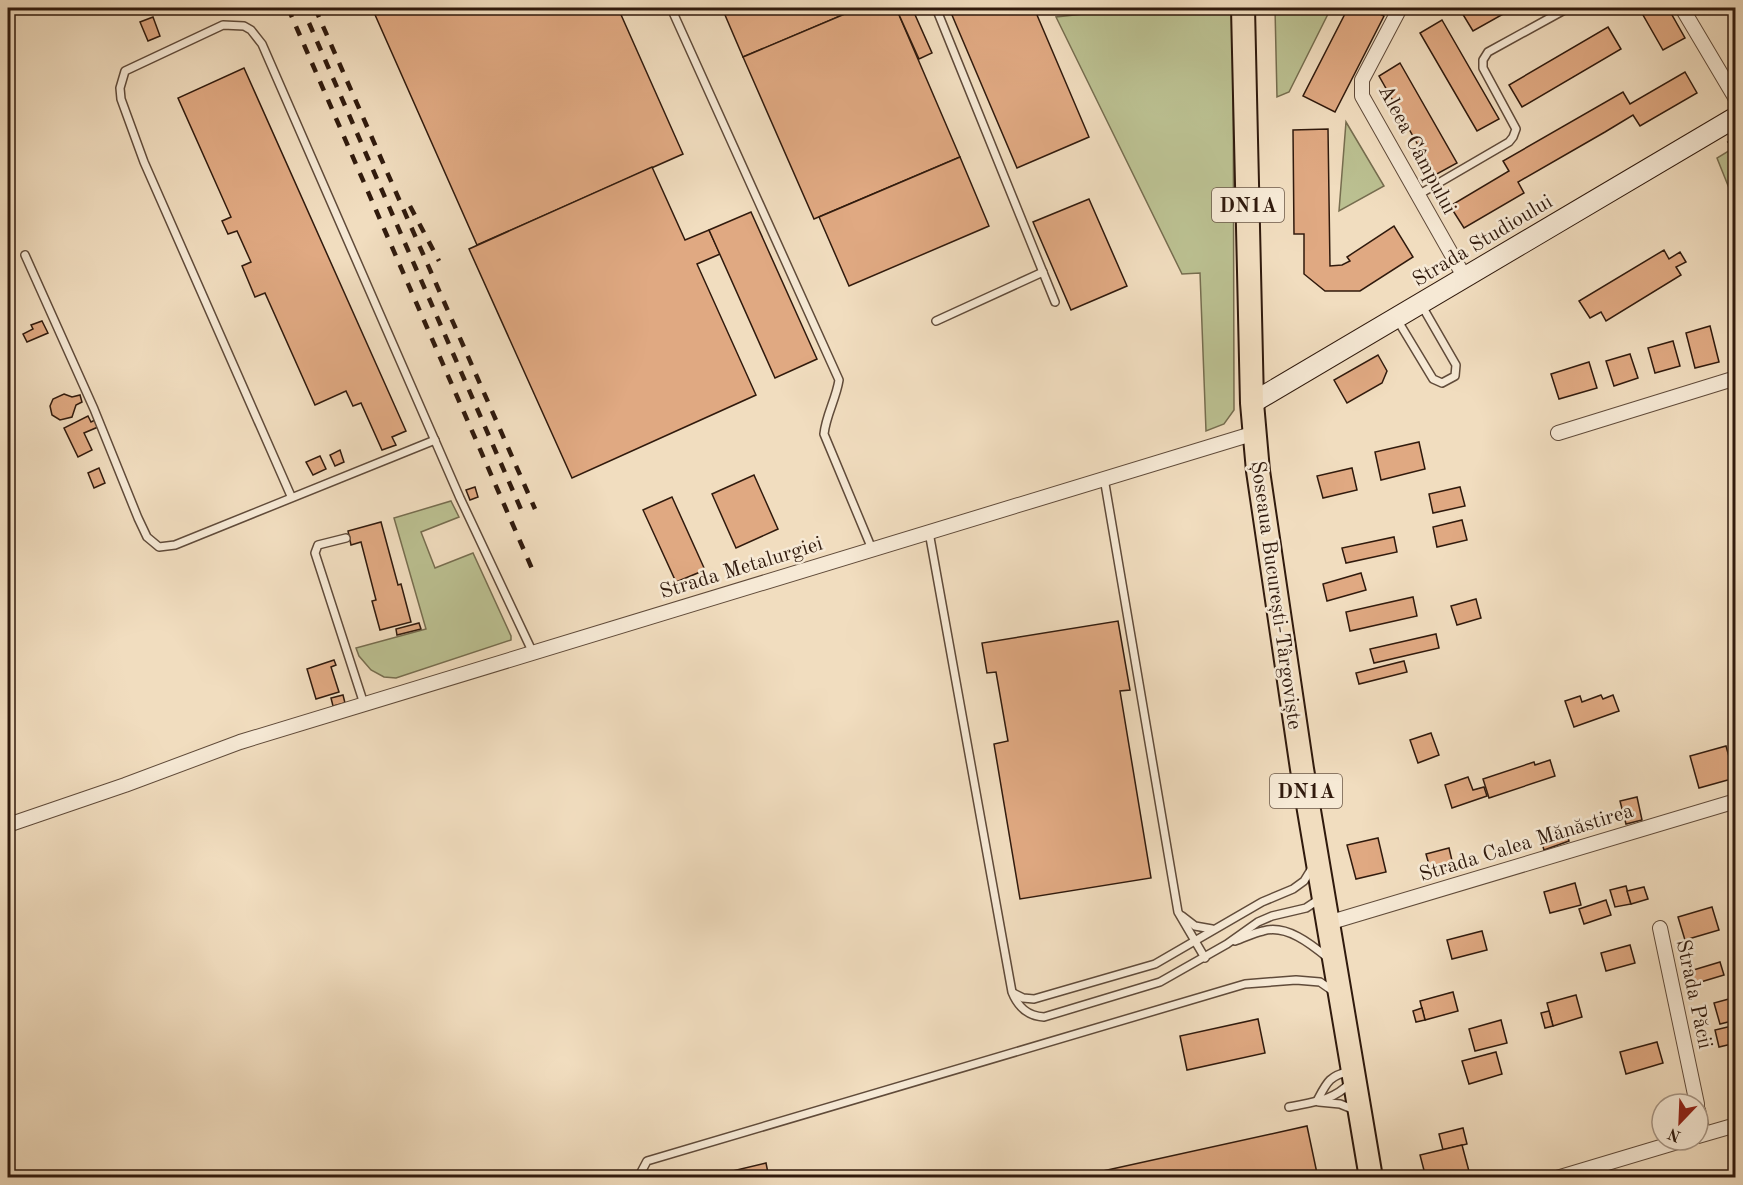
<svg xmlns="http://www.w3.org/2000/svg" width="1743" height="1185" font-family="'Old Standard TT',serif">
<style>
.green{fill:#bbc091;stroke:#766d4f;stroke-width:1.5}
.building{fill:#e0a982;stroke:#301a0d;stroke-width:1.5}
.lines{fill:none;stroke-linecap:round;stroke-linejoin:round}
.lane-casing{stroke:#604b3a;stroke-width:10}
.street-casing{stroke:#604b3a;stroke-width:16}
.secondary-casing{stroke:#301a0d;stroke-width:22}
.primary-casing{stroke:#301a0d;stroke-width:26}
.path{stroke:#301a0d;stroke-width:3;stroke-dasharray:1.5 3;stroke-linecap:butt}
.lane{stroke:#f6e9d5;stroke-width:7}
.street{stroke:#f6e9d5;stroke-width:14}
.secondary{stroke:#f6e9d5;stroke-width:20}
.primary{stroke:#f1ddbf;stroke-width:22}
.rail{stroke:#301a0d;stroke-width:4.5;stroke-dasharray:10 10;stroke-linecap:butt}
.labels{text-anchor:middle;stroke-width:5;stroke-linejoin:round;paint-order:stroke}
.shield{fill:#f6e9d5;stroke:#6b5849;stroke-width:1.5}
.shield-label{font-size:20px;font-weight:bold;fill:#301a0d}
.street-label{font-size:21px;fill:#301a0d;stroke:#f6e9d5}
</style>
<rect width="100%" height="100%" fill="#f1ddbf"/>
<filter id="stains"><feTurbulence type="fractalNoise" baseFrequency=".00333" numOctaves="4"/><feColorMatrix values="0 0 0 0 .2 0 0 0 0 .09 0 0 0 0 .02 0 0 0 .5 -.17"/></filter>
<radialGradient id="worn" r=".72"><stop offset=".6" stop-color="#630" stop-opacity="0"/><stop offset="1" stop-color="#630" stop-opacity=".3"/></radialGradient>
<g class="green">
<path d="M1139 8H1233L1234 410 1224 424 1206 431 1200 273 1182 274 1056 17Z"/>
<path d="M1275 8H1331L1289 92 1277 97Z"/>
<path d="M1346 122 1384 186 1339 211Z"/>
<path d="M1735 147V203L1717 158Z"/>
<path d="M451 501 459 517 421 532 435 568 473 553 511 636V640L396 678 384 677 371 670 359 656 356 648 426 629 394 518Z"/>
</g>
<g class="building">
<path d="M372 8H618L683 154 477 245Z"/>
<path d="M722 8H859L743 57Z"/>
<path d="M859 8H896L960 157 814 219 743 57Z"/>
<path d="M896 8H912L932 53 919 59Z"/>
<path d="M949 8H1034L1089 137 1017 168Z"/>
<path d="M1348 8H1368L1384 16 1335 112 1303 96Z"/>
<path d="M1459 8H1514L1473 31Z"/>
<path d="M1639 8H1668L1685 38 1663 50Z"/>
<path d="M153 17 160 36 148 41 140 22Z"/>
<path d="M1442 20 1499 119 1477 131 1420 33Z"/>
<path d="M1608 27 1621 49 1522 107 1509 85Z"/>
<path d="M1400 63 1457 163 1435 175 1379 76Z"/>
<path d="M244 68 406 431 392 437 396 445 382 450 361 403 353 406 346 391 315 405 265 293 255 297 242 266 251 262 237 231 228 234 222 221 231 217 178 98Z"/>
<path d="M1685 72 1697 93 1640 126 1633 115 1605 132 1518 182 1524 193 1464 228 1450 206 1509 171 1503 161 1623 92 1630 104Z"/>
<path d="M1328 129 1330 266 1342 265 1350 261 1347 257 1394 226 1413 257 1360 291H1325L1304 274V234H1294L1293 130Z"/>
<path d="M960 157 989 226 849 286 819 217Z"/>
<path d="M652 167 685 240 709 230 720 254 697 264 756 395 572 478 469 249Z"/>
<path d="M1089 199 1127 286 1071 310 1033 222Z"/>
<path d="M751 212 817 359 775 378 709 230Z"/>
<path d="M1664 250 1669 259 1680 252 1686 262 1676 267 1681 275 1606 321 1601 312 1590 318 1579 301Z"/>
<path d="M42 321 48 333 27 342 23 334 33 329 31 325Z"/>
<path d="M1710 326 1719 362 1695 368 1686 333Z"/>
<path d="M1673 341 1680 366 1655 373 1648 348Z"/>
<path d="M1630 354 1638 378 1614 386 1606 361Z"/>
<path d="M1378 355 1387 371 1382 383 1347 403 1334 380Z"/>
<path d="M1589 362 1597 388 1559 399 1551 374Z"/>
<path d="M64 394 72 397 80 395 82 402 76 405 72 417 60 420 52 415 50 406 53 399Z"/>
<path d="M88 416 91 422 95 420 98 427 84 433 92 450 78 457 64 428Z"/>
<path d="M1419 442 1425 469 1381 480 1375 452Z"/>
<path d="M340 450 344 462 335 466 330 455Z"/>
<path d="M320 456 326 469 313 475 306 462Z"/>
<path d="M99 468 105 483 94 488 88 473Z"/>
<path d="M1352 468 1357 490 1323 498 1317 476Z"/>
<path d="M754 475 778 529 736 548 712 494Z"/>
<path d="M475 487 478 497 470 500 466 490Z"/>
<path d="M1460 487 1465 506 1433 513 1429 494Z"/>
<path d="M672 497 705 570 676 582 643 510Z"/>
<path d="M1462 520 1467 540 1437 547 1433 527Z"/>
<path d="M381 522 398 585 401 584 411 622 380 630 372 601 376 600 361 542 351 545 348 531Z"/>
<path d="M1394 537 1397 552 1346 563 1342 548Z"/>
<path d="M1361 573 1366 590 1327 601 1323 584Z"/>
<path d="M1413 597 1417 616 1350 631 1346 612Z"/>
<path d="M1476 599 1481 618 1457 625 1451 606Z"/>
<path d="M1118 621 1130 690 1120 691 1151 878 1020 899 994 744 1008 741 996 672 987 673 982 643Z"/>
<path d="M419 623 421 629 397 635 396 629Z"/>
<path d="M1436 634 1439 648 1374 663 1370 649Z"/>
<path d="M334 660 336 665 331 667 339 692 316 699 307 669Z"/>
<path d="M1404 661 1407 672 1359 684 1356 673Z"/>
<path d="M343 695 345 703 333 706 331 698Z"/>
<path d="M1601 695 1603 699 1613 695 1619 711 1574 727 1565 701 1580 696 1582 702Z"/>
<path d="M1431 733 1439 755 1418 763 1410 740Z"/>
<path d="M1726 746 1735 778 1699 788 1690 756Z"/>
<path d="M1550 760 1555 776 1489 798 1483 779 1534 762 1535 765Z"/>
<path d="M1468 777 1473 790 1484 787 1487 796 1452 808 1445 785Z"/>
<path d="M1637 797 1642 820 1626 824 1620 801Z"/>
<path d="M1565 828 1569 841 1544 850 1540 836Z"/>
<path d="M1378 838 1386 872 1356 879 1347 845Z"/>
<path d="M1449 848 1454 869 1432 875 1426 854Z"/>
<path d="M1575 883 1581 905 1550 913 1544 892Z"/>
<path d="M1626 886 1631 904 1615 907 1610 890Z"/>
<path d="M1644 887 1648 899 1631 904 1627 891Z"/>
<path d="M1606 900 1611 915 1584 924 1579 909Z"/>
<path d="M1712 907 1719 930 1685 940 1678 917Z"/>
<path d="M1482 931 1487 950 1452 959 1447 940Z"/>
<path d="M1630 945 1635 963 1606 971 1601 953Z"/>
<path d="M1720 962 1724 975 1694 984 1690 971Z"/>
<path d="M1453 992 1458 1011 1425 1020 1420 1001Z"/>
<path d="M1576 995 1582 1017 1553 1026 1547 1003Z"/>
<path d="M1736 997V1020L1720 1024 1714 1003Z"/>
<path d="M1422 1008 1425 1020 1416 1022 1413 1011Z"/>
<path d="M1549 1011 1553 1026 1545 1028 1541 1013Z"/>
<path d="M1258 1019 1265 1053 1187 1070 1180 1036Z"/>
<path d="M1501 1020 1507 1043 1475 1051 1469 1029Z"/>
<path d="M1736 1025V1043L1719 1047 1715 1030Z"/>
<path d="M1657 1042 1663 1063 1626 1074 1620 1052Z"/>
<path d="M1496 1052 1502 1074 1469 1084 1462 1061Z"/>
<path d="M1307 1126 1318 1178H1071Z"/>
<path d="M1463 1128 1467 1144 1443 1150 1439 1134Z"/>
<path d="M1462 1145 1470 1175 1461 1178H1426L1420 1155Z"/>
<path d="M766 1163 769 1178H703Z"/>
</g>
<g class="lines">
<defs>
<g id="lane">
<path d="M671 8 839 380C836 399 826 415 824 434L872 549"/>
<path d="M936 8 1055 302"/>
<path d="M1418 195 1509 142 1513 137 1516 129 1483 68V60L1488 52 1568 8"/>
<path d="M25 255 94 409 138 518 147 537 159 547 175 545 435 440"/>
<path d="M936 321 1043 272"/>
<path d="M1398 321 1433 379 1442 383 1455 376 1456 365 1422 306"/>
<path d="M1104 478 1178 912 1205 958"/>
<path d="M291 496 144 162 121 99 120 88 125 71 223 25 244 26 251 30 262 44 460 498 533 653"/>
<path d="M929 532 1012 992C1018 1007 1027 1016 1044 1017L1160 982 1227 944 1258 922 1272 916 1306 908 1318 900"/>
<path d="M346 538 318 545 315 553 364 704"/>
<path d="M1182 916 1195 926 1212 929"/>
<path d="M1235 941C1244 938 1253 933 1263 931 1286 924 1311 944 1328 958"/>
<path d="M1013 993 1023 998 1034 999 1155 964 1262 902 1293 889 1304 881 1312 868"/>
<path d="M1317 1101C1327 1082 1329 1076 1350 1071"/>
<path d="M1319 1102 1340 1104 1355 1110"/>
<path d="M1289 1107C1313 1102 1333 1101 1350 1083"/>
<path d="M638 1178 647 1161 1245 984 1296 980 1320 982 1333 991"/>
</g>
<g id="street">
<path d="M1400 8 1362 80V96L1465 278"/>
<path d="M1682 8 1736 99"/>
<path d="M1558 433 1736 378"/>
<path d="M8 825 125 785 240 742 1255 433"/>
<path d="M1328 923 1736 801"/>
<path d="M1660 928 1697 1104"/>
<path d="M1698 1110 1703 1134"/>
<path d="M1698 1136 1736 1125"/>
<path d="M1557 1178 1684 1140"/>
</g>
<path id="secondary" d="M1252 403 1736 117"/>
<path id="primary" d="M1243 8 1252 403 1258 471 1302 769 1371 1178"/>
</defs>
<use href="#lane" class="lane-casing"/>
<use href="#street" class="street-casing"/>
<use href="#secondary" class="secondary-casing"/>
<use href="#primary" class="primary-casing"/>
<path class="path" d="M1728 141 1736 153"/>
<use href="#lane" class="lane"/>
<use href="#street" class="street"/>
<use href="#secondary" class="secondary"/>
<use href="#primary" class="primary"/>
<g class="rail">
<path d="M288 8 533 571"/>
<path d="M315 8 535 509"/>
<path d="M309 23 523 514"/>
<path d="M410 206 439 261"/>
</g>
</g>
<g class="labels">
<g class="shield">
<rect x="1212" y="188" width="72" height="34" rx="4.5"/>
<rect x="1270" y="774" width="72" height="34" rx="4.5"/>
</g>
<g class="shield-label">
<text x="1248" y="212">DN1A</text>
<text x="1306" y="798">DN1A</text>
</g>
<g class="street-label">
<text transform="translate(1418 149) rotate(62)" y="7">Aleea Câmpului</text>
<text transform="translate(1482 240) rotate(-31)" y="7">Strada Studioului</text>
<text transform="translate(741 567) rotate(-17)" y="7">Strada Metalurgiei</text>
<text transform="translate(1277 595) rotate(82)" y="7">Șoseaua București-Târgoviște</text>
<text transform="translate(1526 842) rotate(-17)" y="7">Strada Calea Mănăstirea</text>
<text transform="translate(1695 994) rotate(78)" y="7">Strada Păcii</text>
</g>
</g>
<rect width="1743" height="1185" fill="none" stroke="#f1ddbf" stroke-width="30"/>
<rect x="9" y="9" width="1725" height="1167" fill="none" stroke="#301a0d" stroke-width="3"/>
<rect x="15" y="15" width="1713" height="1155" fill="none" stroke="#301a0d" stroke-width="1.5"/>
<g transform="translate(1680 1122) rotate(203)"><circle r="28" fill="#f6e9d5" stroke="#a79685" stroke-width="1.5"/>
<path d="M0-4.5L10 22L0 15L-10 22Z" fill="#8f2418"/>
<text y="-9" font-size="16" font-weight="bold" text-anchor="middle" fill="#301a0d">N</text>
</g>
<rect width="100%" height="100%" filter="url(#stains)"/>
<rect width="100%" height="100%" fill="url(#worn)"/>
</svg>
